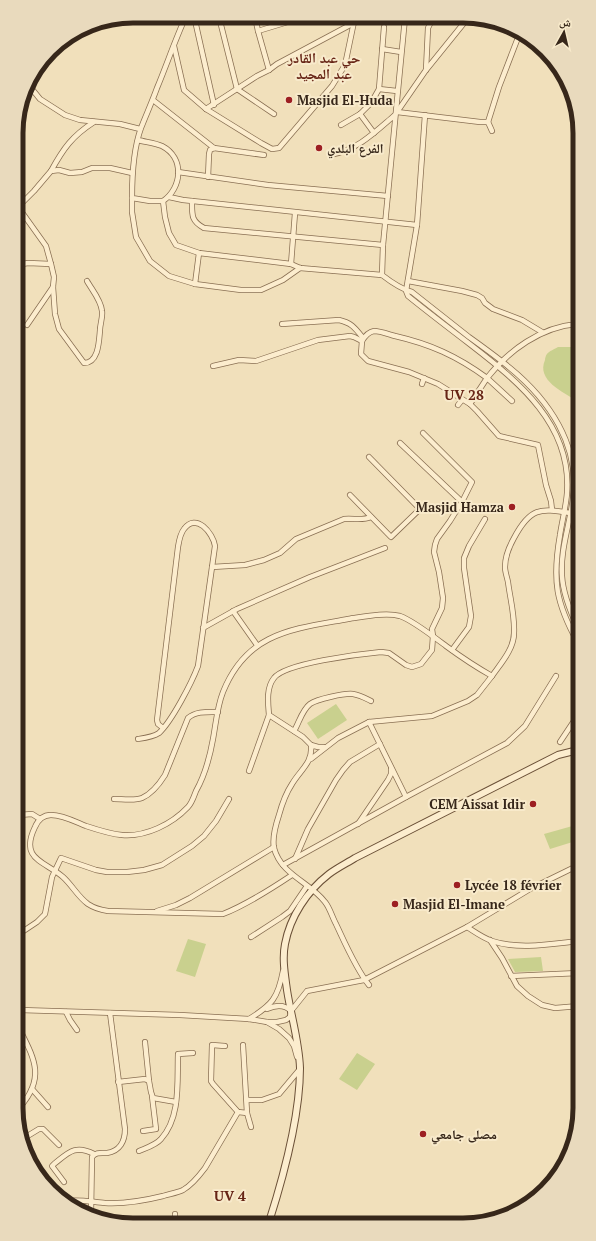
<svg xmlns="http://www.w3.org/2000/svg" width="596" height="1241" font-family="'PT Serif','Noto Naskh Arabic',serif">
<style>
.green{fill:#c9d08e}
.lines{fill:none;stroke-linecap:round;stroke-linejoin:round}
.street-casing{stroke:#896f53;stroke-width:6}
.secondary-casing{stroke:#6b5037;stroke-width:8}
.street{stroke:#fcedce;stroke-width:4.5}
.secondary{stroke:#fcedce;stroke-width:6}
.poi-dot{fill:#9d1f22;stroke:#f8eacb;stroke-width:1.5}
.labels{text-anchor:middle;stroke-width:4;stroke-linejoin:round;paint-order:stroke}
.poi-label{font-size:13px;font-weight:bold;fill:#37271a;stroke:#f8eacb;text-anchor:start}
.neighbourhood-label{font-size:14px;font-weight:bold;fill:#672516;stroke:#f8eacb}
.rim{fill:none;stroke:#37271a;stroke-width:5}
</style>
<rect width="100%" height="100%" fill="#f1e0bb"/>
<g class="green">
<path d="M558 347H571L577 350V401C563 392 536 380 545 360 545 358 546 355 547 354 549 351 555 349 558 347Z"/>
<path d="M336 704 347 720 318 739 307 723Z"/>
<path d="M576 825 579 833V840L550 849 544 834Z"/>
<path d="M188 939 206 944 195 977 176 971Z"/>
<path d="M541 957 543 971 515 972 508 959Z"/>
<path d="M357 1053 375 1064 357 1090 339 1079Z"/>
</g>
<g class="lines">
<defs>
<g id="street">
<path d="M186 16C175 40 167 64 157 88 152 102 146 115 141 128 133 150 132 175 132 198L150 201H163L165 217 169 233 176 245 199 253 291 264 300 268 382 275"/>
<path d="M194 16 214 105"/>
<path d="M219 17 237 89 274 114"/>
<path d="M255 17 258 31"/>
<path d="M405 18 383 245 382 275C391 282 401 289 412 292 431 307 450 322 469 337 483 347 497 357 510 368 549 400 580 445 573 498 570 524 560 550 562 576 563 594 570 611 578 628"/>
<path d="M174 46 184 90 206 109 261 143 272 149 279 148 332 86 345 65 355 17"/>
<path d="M382 49 401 52"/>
<path d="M269 70 258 31 291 21 294 17"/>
<path d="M426 70 428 28 433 18"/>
<path d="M27 83 40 99 65 115 80 120 120 124 140 129"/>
<path d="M379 89 397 91"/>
<path d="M153 100 214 148"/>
<path d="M206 109 257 76 269 70 277 64 365 17"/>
<path d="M397 112 480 122H488L499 87 519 35"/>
<path d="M397 112 426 70 468 18"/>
<path d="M360 114 374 133"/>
<path d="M425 115 417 225 406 291 408 296C429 313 450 329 471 345 519 382 572 425 567 493 566 507 562 521 560 535 552 581 556 603 578 643"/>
<path d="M488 122 492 131"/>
<path d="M341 125 360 114 371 103 379 89 384 27"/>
<path d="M138 140C145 142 155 143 162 146 185 158 182 188 163 201"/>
<path d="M330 155C358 150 375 132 395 115"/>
<path d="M51 171C63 149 72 136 94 122"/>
<path d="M178 172 268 185 388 196"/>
<path d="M208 177 209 154 210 150 214 148 264 155"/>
<path d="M169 197 183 200 417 225"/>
<path d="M132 198V212L136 237 150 261 169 276 195 284 241 290H261L283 280 300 268"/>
<path d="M17 201H18"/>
<path d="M192 201C192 215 191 221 204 228L383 245"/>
<path d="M291 264 295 213"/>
<path d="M17 265 28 263 51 264"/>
<path d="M87 281C92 290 101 300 102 311 103 317 100 324 100 330 99 340 99 363 84 363L59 329 55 314 53 287 54 277 51 264 46 246 21 211 20 207 22 203 34 191 51 171 59 170 70 173 82 172 92 168H110L132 173"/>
<path d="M408 281 462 291 477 295 482 298 485 303 493 309 522 320 542 332"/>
<path d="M195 284 199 253"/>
<path d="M282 324 339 320C352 323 355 328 363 338"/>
<path d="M27 325 53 287"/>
<path d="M213 366 239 360 256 361 318 340 350 336 354 337 362 341"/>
<path d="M422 384 424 378"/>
<path d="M512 401 487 378 470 404 438 384 409 372 368 361 361 354 362 341C365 336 368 332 374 331 380 331 388 334 395 336 430 344 457 356 487 378 509 350 541 327 577 324"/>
<path d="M470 404 477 411 499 436 538 445 546 485 551 501 552 510"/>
<path d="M458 405 462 400"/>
<path d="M400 443 462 502"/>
<path d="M350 495 391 537 420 509 369 457"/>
<path d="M212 567 245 565 264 560 280 553 296 539 344 519C354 518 362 521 371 517"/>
<path d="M233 611 257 645"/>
<path d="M203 628 237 609 310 577 385 548"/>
<path d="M452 650 469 627 471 616 464 568V558L469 546 485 519"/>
<path d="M369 722 406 797"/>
<path d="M294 731C299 723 302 710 310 704 317 699 345 693 353 694 360 695 365 698 371 701"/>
<path d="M138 739C145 738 153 737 159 733 172 721 192 682 198 666L215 546C213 533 196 512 184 529 180 534 179 541 178 547L157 720 158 724 163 728"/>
<path d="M560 742 578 715"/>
<path d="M311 745 303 737 269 715C268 703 266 688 274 678 285 663 360 654 381 652L389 653 406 665 412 667 421 664 432 650 433 636 432 629 442 608 443 598 439 572 434 552 435 545 437 539 450 521 463 500 472 482 423 433"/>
<path d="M324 747H318L311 745C313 763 300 770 292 784 286 793 282 804 279 815 276 824 272 838 274 848 281 875 310 882 325 902 330 908 332 917 336 924 345 943 356 969 369 985"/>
<path d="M311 759 338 738 369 722 432 716 468 701 477 695 492 676"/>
<path d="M249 771 269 715"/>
<path d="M114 799C122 799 135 801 142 798 151 794 160 783 165 775L188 718C196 711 207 712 218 712"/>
<path d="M19 815 32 814 40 819"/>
<path d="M358 824 388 780 391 774V769"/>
<path d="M295 859 308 829 336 780 343 770 350 762 380 744"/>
<path d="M283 865 406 797 507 743 525 726 556 676"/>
<path d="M292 875C271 889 246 905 223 914L108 911C101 910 94 908 88 904 78 897 72 885 63 877 45 861 19 860 35 827 38 820 43 815 51 815 63 815 76 822 86 826 98 830 110 834 122 835 146 837 172 824 188 807 192 803 194 796 196 791 205 775 210 756 213 739 216 723 217 707 223 692 247 632 293 629 348 619 363 617 385 612 400 616 412 620 434 637 446 646 461 657 476 667 492 676 501 663 514 649 514 633 515 616 510 598 508 582 507 577 505 572 505 567 505 557 509 547 514 538 530 508 539 508 570 513"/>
<path d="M157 911 176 905 190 898 274 847"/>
<path d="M467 927C475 932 483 938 492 941 519 950 551 944 579 941"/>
<path d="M19 934 37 922 45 914 52 877 61 858 96 870 107 872H127L144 870 162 865 192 846 204 836 216 821 229 799"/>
<path d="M251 937 282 917 290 911 307 886"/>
<path d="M490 940 502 958 517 986 528 996 542 1005 555 1008 579 1006"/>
<path d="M511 976 579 973"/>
<path d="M267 1009C276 1005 284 1004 291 1011"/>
<path d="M20 1010 180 1015 249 1019 267 1022 279 1029 289 1038 294 1046 297 1057"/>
<path d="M66 1012 70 1020 77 1030"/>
<path d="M249 1019C272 1005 278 998 283 971"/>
<path d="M267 1022H277L286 1020 290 1017 291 1011 307 991 364 980 467 927 530 889 579 865"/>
<path d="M20 1030C35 1060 45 1078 20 1107"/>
<path d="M145 1042 149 1081"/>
<path d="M225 1046 212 1045 211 1081 213 1084 238 1112 247 1113 243 1045"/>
<path d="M118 1082 145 1079 149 1081 151 1092 153 1098 176 1102"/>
<path d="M32 1089 48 1107"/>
<path d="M247 1100H262L279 1094 300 1069"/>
<path d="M247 1113 251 1127"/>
<path d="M143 1131 156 1129 152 1096"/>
<path d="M21 1140 39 1129H43L59 1145"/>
<path d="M139 1151C146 1148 156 1145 161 1139 181 1117 177 1082 178 1054L193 1053"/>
<path d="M64 1182 52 1166 54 1164C68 1153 75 1144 94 1154"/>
<path d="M65 1201C79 1199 92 1202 105 1203 125 1204 143 1201 163 1196 169 1194 177 1193 183 1190 192 1185 199 1176 205 1168L238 1112"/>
<path d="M91 1213 92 1157C96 1152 100 1153 107 1153 120 1151 125 1141 125 1129L110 1013"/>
<path d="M175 1214V1222"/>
</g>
<path id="secondary" d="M269 1222C284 1175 300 1117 300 1068 299 1041 291 1016 287 990 285 975 282 959 285 944 290 917 307 891 329 874 337 868 347 863 355 858L558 755 578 750"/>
</defs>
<use href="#street" class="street-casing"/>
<use href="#secondary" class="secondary-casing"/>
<use href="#street" class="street"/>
<use href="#secondary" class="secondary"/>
</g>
<g class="poi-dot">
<circle cx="289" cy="100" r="4"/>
<circle cx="319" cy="148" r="4"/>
<circle cx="512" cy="507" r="4"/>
<circle cx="533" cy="804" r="4"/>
<circle cx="457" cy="885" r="4"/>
<circle cx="395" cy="904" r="4"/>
<circle cx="423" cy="1134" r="4"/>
</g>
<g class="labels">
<g class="poi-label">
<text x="297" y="105">Masjid El-Huda</text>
<text x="327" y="153">الفرع البلدي</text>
<text x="504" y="512" text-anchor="end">Masjid Hamza</text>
<text x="525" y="809" text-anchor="end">CEM Aissat Idir</text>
<text x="465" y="890">Lycée 18 février</text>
<text x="403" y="909">Masjid El-Imane</text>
<text x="431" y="1139">مصلى جامعي</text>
</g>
<g class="neighbourhood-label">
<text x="324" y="63">حي عبد القادر<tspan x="324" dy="16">عبد المجيد</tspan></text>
<text x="464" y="400">UV 28</text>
<text x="230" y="1201">UV 4</text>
</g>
</g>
<path d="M0 0H596V1241H0ZM133 23H463A110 110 0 0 1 573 133V1108A110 110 0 0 1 463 1218H133A110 110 0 0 1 23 1108V133A110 110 0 0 1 133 23Z" fill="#e9dabd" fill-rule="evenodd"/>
<path class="rim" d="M133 23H463A110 110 0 0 1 573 133V1108A110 110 0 0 1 463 1218H133A110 110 0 0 1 23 1108V133A110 110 0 0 1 133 23Z"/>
<g transform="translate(564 32) rotate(8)" stroke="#f8eacb" stroke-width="3" paint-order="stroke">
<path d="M0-3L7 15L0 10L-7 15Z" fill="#37271a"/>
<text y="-6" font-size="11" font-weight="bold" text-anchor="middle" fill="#37271a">ش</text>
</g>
</svg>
